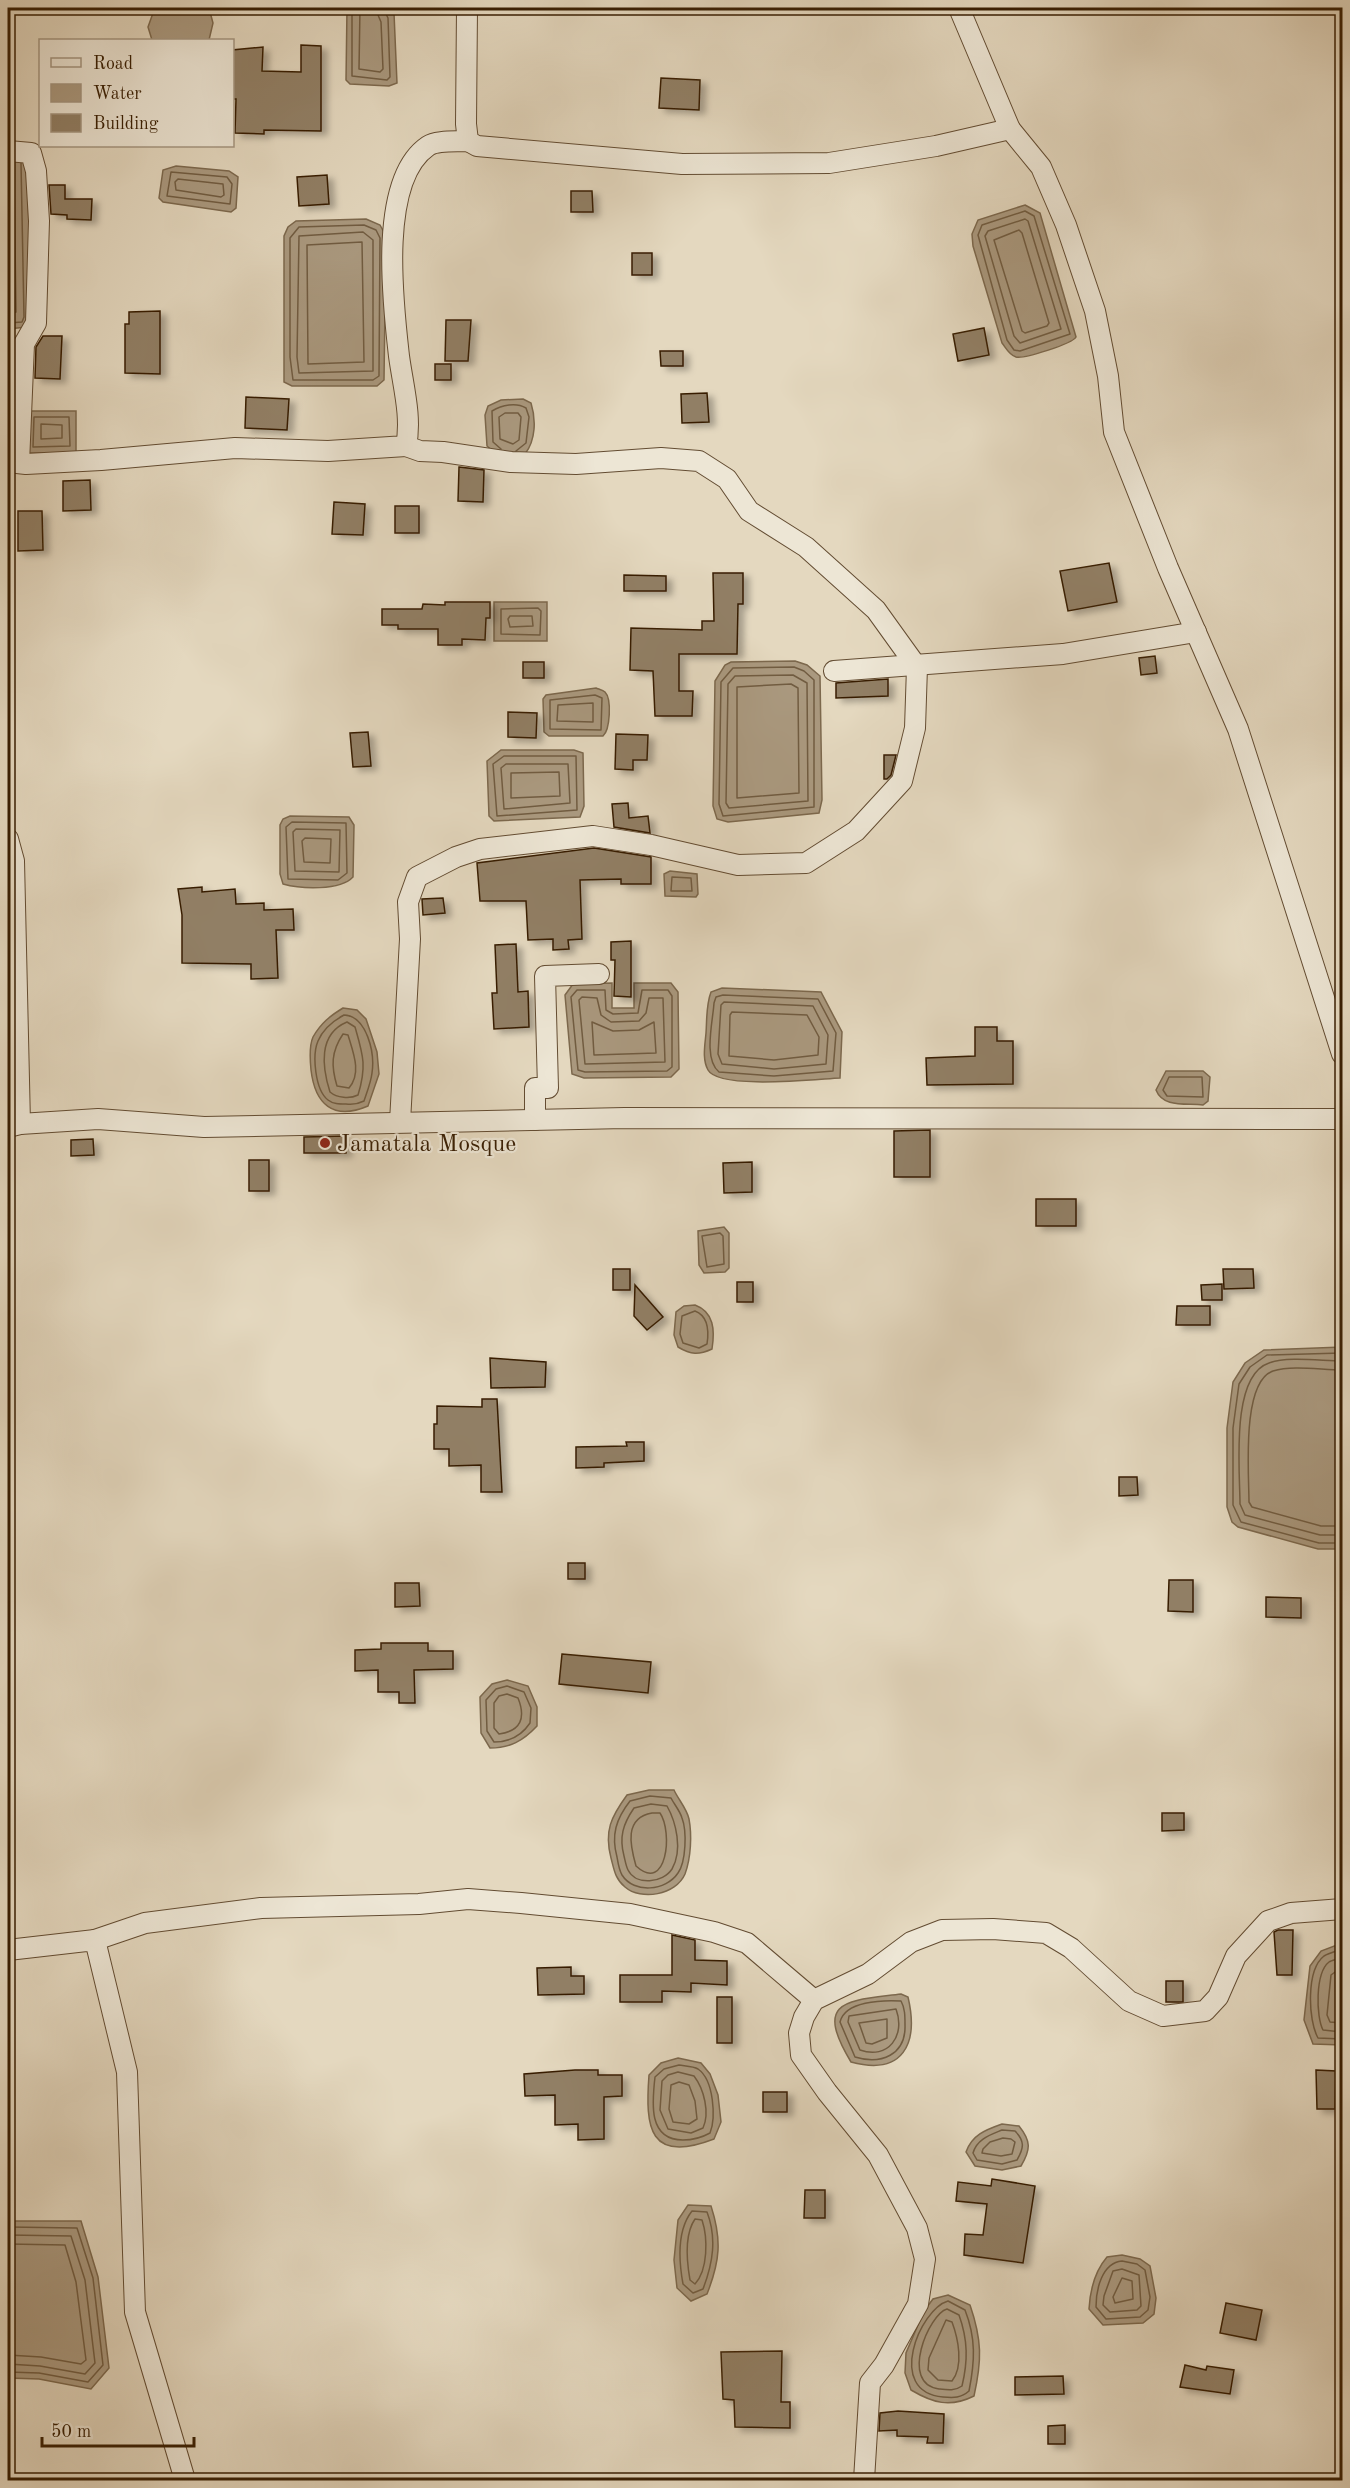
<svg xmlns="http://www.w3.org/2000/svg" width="1350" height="2488" font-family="'Old Standard TT',serif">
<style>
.water{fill:#aa997f;stroke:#7c684d;stroke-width:1.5}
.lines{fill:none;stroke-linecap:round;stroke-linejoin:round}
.shore{stroke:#715c41;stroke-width:1.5}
.building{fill:#917f65;stroke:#381e03;stroke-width:1.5;filter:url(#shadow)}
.minor-casing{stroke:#634c32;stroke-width:22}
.minor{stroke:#ede6d5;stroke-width:20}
.poi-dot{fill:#8f2418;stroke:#ede6d5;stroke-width:2}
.labels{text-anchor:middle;stroke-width:4.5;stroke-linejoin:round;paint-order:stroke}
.poi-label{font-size:24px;fill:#381e03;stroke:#ede6d5;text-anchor:start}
</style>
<defs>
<filter id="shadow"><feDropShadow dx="6" dy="4" stdDeviation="3" flood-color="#0004"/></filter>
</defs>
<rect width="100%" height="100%" fill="#e4d8bf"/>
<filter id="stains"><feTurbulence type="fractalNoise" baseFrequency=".00333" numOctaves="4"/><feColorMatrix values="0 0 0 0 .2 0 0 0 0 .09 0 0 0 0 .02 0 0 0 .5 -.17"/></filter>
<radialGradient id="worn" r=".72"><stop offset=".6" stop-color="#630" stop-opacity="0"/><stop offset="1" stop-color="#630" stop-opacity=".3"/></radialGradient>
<g class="water">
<path d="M161 8H209L213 23 209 40H152L148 27 153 13Z"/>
<path d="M347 8H385L394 13 397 83 389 86 350 84 346 80Z"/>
<path d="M8 156 28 163 30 317 27 327 8 329Z"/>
<path d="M176 166 229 171 238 177 236 208 231 212 163 202 159 198 163 170Z"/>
<path d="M1025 205 1040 213 1076 337C1072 344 1024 359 1016 357 1009 355 1006 348 1002 343L973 246 972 234 978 220Z"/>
<path d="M366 219 380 225 386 236 384 380 377 386H292L284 382V236L288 227 296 221Z"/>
<path d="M523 399 531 403C536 419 536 440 525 454L494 452 487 446 485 415 488 406 501 400Z"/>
<rect x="26" y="411" width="50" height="42"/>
<rect x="494" y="602" width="53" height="39"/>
<path d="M795 661 807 665 820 676 822 800 819 813 728 822 717 819 713 806 715 681 725 665 731 662Z"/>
<path d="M596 688C598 689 603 690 605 692 612 699 610 730 603 736H549L544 732 543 699 546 695Z"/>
<path d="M501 750H574L583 753 584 806 580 817 494 821 489 816 487 761Z"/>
<path d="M290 816 349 817 354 825 353 877C340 891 301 889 283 884L280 874V825L283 819Z"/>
<path d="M670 871 697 874 698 894 696 897 665 896 664 874Z"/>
<path d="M612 983V1008H634V983H671L678 992 679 1069 671 1077 584 1078 572 1074 565 995 573 984Z"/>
<path d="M722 988 821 992 842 1032 840 1078C817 1079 719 1090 708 1070 702 1059 705 1045 706 1033 707 1019 706 1005 711 992Z"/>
<path d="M343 1008 357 1010 366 1019 377 1052 379 1074 368 1106C333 1121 315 1104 311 1070 310 1060 309 1046 313 1037 321 1023 330 1016 343 1008Z"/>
<path d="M1166 1071H1203L1210 1077 1208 1101 1203 1105C1186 1103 1163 1108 1156 1090Z"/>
<path d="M724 1227 729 1233V1268L725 1272 704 1273 699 1265 698 1231Z"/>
<path d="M695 1305C714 1312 715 1330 712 1349 699 1355 691 1355 678 1347L674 1335 676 1312 684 1306Z"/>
<path d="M1342 1347V1549H1318L1238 1527 1232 1522 1227 1507V1428L1233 1382 1245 1363 1264 1350Z"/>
<path d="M507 1680 528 1686 537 1707V1726C523 1741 510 1748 490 1748L481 1733 480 1697 492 1684Z"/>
<path d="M649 1790H674C678 1799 687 1809 689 1819 692 1835 691 1858 685 1874 676 1895 641 1901 625 1887 615 1879 614 1869 611 1858 604 1831 611 1817 627 1795Z"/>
<path d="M1342 1943V2045L1313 2044 1304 2020 1310 1966 1321 1951Z"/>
<path d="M901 1994 908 1997C919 2044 903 2076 851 2062 813 1999 847 2001 901 1994Z"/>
<path d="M678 2058 701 2063 710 2074 718 2095 721 2122 714 2139C649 2164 645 2128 649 2075L661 2063Z"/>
<path d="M1002 2124 1019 2126C1031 2141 1031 2149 1021 2166L1002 2170 975 2166 966 2152C972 2135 985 2130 1002 2124Z"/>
<path d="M688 2205 711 2206C722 2240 720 2261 707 2294L691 2301 677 2288 674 2260 678 2220Z"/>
<path d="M8 2221H81L98 2277 109 2368 91 2389 39 2379 8 2378Z"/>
<path d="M1122 2255 1140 2259 1150 2266 1156 2298 1154 2314 1143 2323 1103 2325 1089 2309C1090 2291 1095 2271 1107 2257Z"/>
<path d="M948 2295 970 2305C982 2340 982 2360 974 2396 950 2408 933 2403 911 2390L905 2373 906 2353 924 2311 933 2299Z"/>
</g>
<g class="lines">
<g class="shore">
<path d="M352 8V76L387 80 390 77 388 18 383 8"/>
<path d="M360 8 359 69 380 72 383 69 381 22 375 8"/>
<path d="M8 169 14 172 16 312 8 315"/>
<path d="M171 172 227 177 232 184 230 204 167 196Z"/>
<path d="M178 179 223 184 224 195 221 197 176 190 175 182Z"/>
<path d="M1025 211 1034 216 1070 334 1020 351 1014 350 1007 340 978 235 982 225Z"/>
<path d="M1025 219 1028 221 1061 329 1020 343 1014 336 985 236 988 231Z"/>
<path d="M364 225 376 230 380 238 379 376 373 380H293L290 357V238L299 227Z"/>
<path d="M1019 230 1022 233 1049 323 1047 326 1025 333 1022 331 994 240Z"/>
<path d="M363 232 373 240V371L299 373 297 357 299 236Z"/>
<path d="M362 242 364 362 308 364 307 245Z"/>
<path d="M8 323 22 322 24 317 21 163"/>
<path d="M505 413H518L521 417 519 440 513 444 500 439 499 417Z"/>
<path d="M34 417H69L70 446 33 447Z"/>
<path d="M41 424 62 425V438L41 439Z"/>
<path d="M501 449 493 442 492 411C502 405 516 402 526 408L529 417 526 443 516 451"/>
<path d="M538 608 541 611 540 635 501 634V609Z"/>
<path d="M510 616H532L533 626 510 627 508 619Z"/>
<path d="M794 667 804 671 814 680V807L723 816 719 804 721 682 733 668Z"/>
<path d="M793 675 807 683 808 801 729 808 726 803 728 684 735 676Z"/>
<path d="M791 684 798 688 799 793 737 798V687Z"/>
<path d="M595 695 602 698 601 730 550 729V700Z"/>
<path d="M593 703V722L557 721 558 705Z"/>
<path d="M504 756H576L577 810 497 816 493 764Z"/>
<path d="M506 764H568L570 803 504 809 501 768Z"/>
<path d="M559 772 560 796 511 798V773Z"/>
<path d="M292 822 346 823 347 873 338 880 288 879 286 827Z"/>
<path d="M296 829 340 830 339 872 295 871 293 832Z"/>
<path d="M305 838 331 839 330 863 304 862 302 841Z"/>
<path d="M672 877 691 878 692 891H671Z"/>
<path d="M577 990H605L606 1010 613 1014 638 1013 642 990H668L672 996V1067L667 1071 585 1072 578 1070 571 997Z"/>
<path d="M723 995 818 999 836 1033 833 1071 774 1076 719 1072C703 1059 713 1021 714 1003L716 997Z"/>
<path d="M582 997 597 998 601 1015 611 1022 639 1021 646 1013 649 998H663L665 1062 585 1064 579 1000Z"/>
<path d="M724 1002 813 1006 828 1035 826 1064 774 1069 722 1064 718 1054 721 1005Z"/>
<path d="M732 1012 807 1015 819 1037 818 1055 774 1060 729 1056 730 1015Z"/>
<path d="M344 1015C367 1016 375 1053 372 1073 371 1082 367 1092 364 1101 358 1104 353 1105 346 1104 339 1104 333 1104 328 1100 315 1090 312 1055 318 1041 323 1029 333 1021 344 1015Z"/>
<path d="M347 1022 355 1027C363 1055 367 1066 358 1095 350 1099 337 1098 330 1092 322 1067 318 1034 347 1022Z"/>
<path d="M592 1022 613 1031 639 1030 654 1022 656 1053 594 1055Z"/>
<path d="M343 1034 348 1035C353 1052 362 1073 349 1088L337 1086C331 1066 331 1052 343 1034Z"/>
<path d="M1169 1077H1202L1203 1097 1167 1096 1163 1090Z"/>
<path d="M720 1233 723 1236 724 1264 707 1267 702 1236Z"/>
<path d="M695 1311C708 1316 709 1331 707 1344L699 1348 683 1343 680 1334 682 1316Z"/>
<path d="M1342 1353 1267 1355 1250 1367 1239 1384 1233 1428V1505L1241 1522 1319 1543H1342"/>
<path d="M1342 1361C1322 1361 1287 1356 1269 1363 1230 1376 1240 1471 1240 1504L1245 1515 1320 1535H1342"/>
<path d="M1342 1370C1321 1370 1293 1365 1273 1371 1241 1382 1249 1475 1249 1502L1252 1507 1321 1526H1342"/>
<path d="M507 1686 524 1692 531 1708 530 1723C522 1735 509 1742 494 1742L487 1731 486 1700 496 1689Z"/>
<path d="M507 1694 518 1698C526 1718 521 1731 499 1734L494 1728V1703L499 1696Z"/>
<path d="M650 1796 671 1798C674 1804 680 1811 682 1818 687 1831 686 1862 678 1873 666 1891 634 1894 622 1875 619 1870 618 1863 617 1857 611 1835 616 1819 630 1801Z"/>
<path d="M651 1804 667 1806C676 1822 683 1850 672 1869 663 1883 636 1886 628 1870 626 1866 625 1860 624 1856 619 1837 623 1824 634 1808Z"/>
<path d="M652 1813H660C673 1832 667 1894 636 1866 630 1845 624 1818 652 1813Z"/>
<path d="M1342 1949C1337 1951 1329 1953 1324 1956 1306 1970 1308 2020 1318 2038L1342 2039"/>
<path d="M1342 1957C1339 1959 1332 1960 1329 1962 1315 1973 1316 2017 1323 2030L1342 2032"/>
<path d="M1342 1967 1331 1975 1327 2015 1330 2022 1342 2023"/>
<path d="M901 2001C905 2008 905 2016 905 2025 906 2055 881 2065 855 2057L840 2022C845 2001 882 2000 901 2001Z"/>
<path d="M896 2009C906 2036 888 2060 860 2050L848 2022 849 2016Z"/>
<path d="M887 2019V2038L872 2044 866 2043 859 2023Z"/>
<path d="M679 2065C684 2066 693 2066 698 2069 714 2080 716 2118 710 2133 701 2138 693 2140 683 2140 648 2140 652 2103 655 2077L664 2069Z"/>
<path d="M678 2072 694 2076C704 2089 710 2113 703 2128L691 2133 668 2129 660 2110 662 2081 668 2075Z"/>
<path d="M679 2082 689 2085 695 2101 697 2119 689 2124 673 2122 669 2109 671 2085Z"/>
<path d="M1002 2130 1015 2131C1025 2141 1024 2148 1017 2160L1002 2164 977 2160 973 2153C977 2139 990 2135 1002 2130Z"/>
<path d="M1003 2138 1011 2139 1015 2142 1012 2154 1001 2156 982 2153 983 2149 990 2142Z"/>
<path d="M692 2211 707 2212C717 2238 713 2263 703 2289L693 2293 683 2284C679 2262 677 2230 692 2211Z"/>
<path d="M695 2219 702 2220C708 2238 708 2270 695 2284L690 2280C687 2263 684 2235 695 2219Z"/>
<path d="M8 2227 77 2228 93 2278 103 2365 88 2382 39 2373 8 2372"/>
<path d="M8 2235 71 2236 85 2280 95 2363 85 2374 40 2366 8 2364"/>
<path d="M8 2244 65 2245 76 2282 86 2360 81 2364 41 2357 8 2355"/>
<path d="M1122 2261 1137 2264 1145 2270 1150 2297 1148 2310 1140 2317 1106 2319 1096 2307C1096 2289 1102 2263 1122 2261Z"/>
<path d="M1122 2269 1139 2275 1141 2306 1137 2310 1110 2312 1103 2305 1104 2296 1113 2271Z"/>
<path d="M1122 2278 1132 2281 1133 2299 1115 2303 1113 2297Z"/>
<path d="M948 2301 965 2310C976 2338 975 2361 969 2391 961 2398 954 2398 943 2397 885 2392 920 2309 948 2301Z"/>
<path d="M947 2309 959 2315C968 2340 968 2361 962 2386 955 2391 948 2390 939 2389 899 2384 929 2314 947 2309Z"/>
<path d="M946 2320 952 2322C958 2338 964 2366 952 2381L938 2380 928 2370 929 2358Z"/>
</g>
</g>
<g class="building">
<path d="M301 45 321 46V131L264 130V134L235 133 236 99H232V50L263 47 262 71 301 72Z"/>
<path d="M661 78 700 80 699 110 659 108Z"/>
<path d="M327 175 329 204 299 206 297 177Z"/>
<path d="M49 185H65V199H92L91 220 67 219V215L51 214Z"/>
<path d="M571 191H592L593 212H571Z"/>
<rect x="632" y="253" width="20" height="22"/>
<path d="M160 311V374L125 373V324H129V312Z"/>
<path d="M446 320H471L468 361H445Z"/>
<path d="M984 328 989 355 958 361 953 334Z"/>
<path d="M43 336H62L60 379 35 378 36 347Z"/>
<path d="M660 351H683V366H661Z"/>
<rect x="435" y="364" width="16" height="16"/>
<path d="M707 393 709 422 682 423 681 394Z"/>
<path d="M246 397 289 399 287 430 245 428Z"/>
<path d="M459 467 484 470 483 502 458 501Z"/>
<path d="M90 480 91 510 63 511V481Z"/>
<path d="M334 502 365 504 363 535 332 534Z"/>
<rect x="395" y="506" width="24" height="27"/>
<path d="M18 511H42L43 550 18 551Z"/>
<path d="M1109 563 1117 602 1068 611 1060 571Z"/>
<path d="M713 573H743V604H738L737 654H679V691H693L692 716H655L653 671 630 670 631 628 702 630V621H714Z"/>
<path d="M624 575 666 576V591H624Z"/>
<path d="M445 602H490V618H486L485 640 462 639V645H438V629H398V625H382V609H422L423 604 445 605Z"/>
<path d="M1155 656 1157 673 1141 675 1139 658Z"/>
<rect x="523" y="662" width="21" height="16"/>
<path d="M888 679V696L836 698V683Z"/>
<path d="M508 712 537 713 536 738 508 737Z"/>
<path d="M368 732 371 766 353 767 350 733Z"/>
<path d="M616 734 648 735 647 760H633V770L615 769Z"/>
<path d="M884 755H896L891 775 887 779H884Z"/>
<path d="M628 803 629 818 648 816 650 833 614 827 612 804Z"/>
<path d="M594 848 651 857V884H621V879L580 880 582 939 568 940 569 949 553 950V939L528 940 526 901H480L477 863Z"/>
<path d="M202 887V892L235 889 236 904 264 903V910L293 909 294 930H276L278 978 251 979V964L182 963V915L178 889Z"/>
<path d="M443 898 445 913 423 915 422 899Z"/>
<path d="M631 941V997L614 996 615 960H611V942Z"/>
<path d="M516 944 518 992 528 991 529 1027 494 1029 492 993H497L495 945Z"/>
<path d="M975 1027H997V1041H1013V1084L927 1085 926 1058 975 1056Z"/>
<path d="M930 1130V1177H894V1131Z"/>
<path d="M346 1136V1153H304V1137Z"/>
<path d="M93 1139 94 1155 71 1156V1140Z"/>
<rect x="249" y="1160" width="20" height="31"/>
<path d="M752 1162V1192L724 1193 723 1163Z"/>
<rect x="1036" y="1199" width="40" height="27"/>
<rect x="613" y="1269" width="17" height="21"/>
<path d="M1223 1269H1253L1254 1288 1224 1289Z"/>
<rect x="737" y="1282" width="16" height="20"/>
<path d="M1222 1284V1300H1202L1201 1285Z"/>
<path d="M635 1285 663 1317 647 1330 634 1316Z"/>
<path d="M1177 1306H1210V1325H1176Z"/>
<path d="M490 1358 546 1362 545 1387 491 1388Z"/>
<path d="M482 1399H497L502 1492H481V1465L449 1466V1449H434V1424H437V1406L482 1407Z"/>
<path d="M626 1442H644V1461L604 1463V1467L576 1468V1447L627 1446Z"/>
<path d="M1119 1477H1137L1138 1495 1119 1496Z"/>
<rect x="568" y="1563" width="17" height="16"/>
<path d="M1169 1580H1193V1612L1168 1611Z"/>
<path d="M395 1583H419L420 1606 395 1607Z"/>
<path d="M1266 1597 1301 1598V1618L1266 1617Z"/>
<path d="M381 1643H428V1651H453V1669L414 1670 415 1703H399V1692H378V1670L355 1671V1650L381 1649Z"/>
<path d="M562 1654 651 1662 648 1693 559 1684Z"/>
<path d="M1162 1813H1184V1830L1162 1831Z"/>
<path d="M1278 1930H1293L1292 1975H1277L1274 1932Z"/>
<path d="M672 1935 695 1940V1960L727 1961V1985L691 1983V1992L662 1991V2002H620V1975H672Z"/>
<path d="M571 1967V1976H584V1994L538 1995 537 1968Z"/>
<rect x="1166" y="1981" width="17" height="21"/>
<rect x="717" y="1997" width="15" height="46"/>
<path d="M575 2070H598V2075H622V2096L604 2097V2139L578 2140V2124L555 2125V2095L525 2096 524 2074Z"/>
<path d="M1316 2070 1336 2071 1335 2109H1317Z"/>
<rect x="763" y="2092" width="24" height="20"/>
<path d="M992 2179 1035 2186 1023 2263 964 2255 965 2234 983 2235 987 2204 956 2201 958 2182 991 2186Z"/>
<path d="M805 2190H825V2218H804Z"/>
<path d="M1226 2303 1262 2310 1256 2340 1220 2333Z"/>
<path d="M782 2351 781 2402H790V2428L735 2427 734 2400 723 2399 721 2352Z"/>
<path d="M1185 2365 1206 2370 1207 2366 1234 2370 1230 2394 1180 2387Z"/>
<path d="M1063 2376 1064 2394 1015 2395V2377Z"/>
<path d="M898 2411 944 2414 943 2443H927L928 2437 897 2436V2430L879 2431 880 2413Z"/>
<path d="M1065 2425V2444H1048V2426Z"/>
</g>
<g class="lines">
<defs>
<g id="minor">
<path d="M467 8 466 124 468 141 477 146 682 164 829 163 936 146 1010 129"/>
<path d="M959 8 1010 129 1041 167 1066 225 1095 311 1108 376 1114 432 1168 568 1238 729 1342 1054"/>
<path d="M8 151 31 153 36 171 39 221 36 323 24 344 19 463"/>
<path d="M8 462 26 464 101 460 235 448 328 451 406 446C412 417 403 386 399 356 393 303 378 180 428 146 437 140 457 142 468 141"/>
<path d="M834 671 1063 654 1196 632"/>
<path d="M8 839 14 861 20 1124"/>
<path d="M535 1120V1088H548L545 976 599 974"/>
<path d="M400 1122 410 939 408 902 417 877 456 857 480 849 593 836 651 845 738 865 806 863 856 831 902 781 915 728 917 667 876 610 806 547 749 511 727 479 699 461 661 458 576 464 511 462 443 452 420 451 406 446"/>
<path d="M8 1127 20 1124 98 1119 204 1127 625 1118 1342 1119"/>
<path d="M95 1940 145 1923 261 1908 419 1904 468 1899 521 1903 630 1914 714 1932 747 1943 814 2000"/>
<path d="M8 1950 95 1940 127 2072 135 2312 185 2480"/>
<path d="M864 2480 870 2383 884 2365 918 2304 925 2259 917 2228 878 2155 827 2092 801 2055 799 2033 804 2017 814 2000 868 1974 911 1942 942 1930 993 1929 1046 1933 1071 1948 1129 2001 1163 2016 1205 2011 1218 1997 1236 1956 1268 1921 1291 1913 1342 1909"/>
</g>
</defs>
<use href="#minor" class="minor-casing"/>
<use href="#minor" class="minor"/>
</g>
<circle class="poi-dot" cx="325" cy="1143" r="6"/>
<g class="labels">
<g class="poi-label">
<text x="337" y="1151">Jamatala Mosque</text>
</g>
</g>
<rect width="1350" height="2488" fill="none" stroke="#e4d8bf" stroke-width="30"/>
<rect x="9" y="9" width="1332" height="2470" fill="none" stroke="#381e03" stroke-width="3"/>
<rect x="15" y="15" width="1320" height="2458" fill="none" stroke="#381e03" stroke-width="1.5"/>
<rect x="39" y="39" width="195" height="108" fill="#ede6d5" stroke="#a59681" stroke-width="1.5"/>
<rect x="51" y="58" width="30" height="9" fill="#ede6d5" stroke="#a59681" stroke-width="1.5"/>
<text x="93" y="69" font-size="18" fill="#381e03">Road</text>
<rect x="51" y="84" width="30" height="18" fill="#aa997f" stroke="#a59681" stroke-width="1.5"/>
<text x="93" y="99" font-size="18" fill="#381e03">Water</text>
<rect x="51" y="114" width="30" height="18" fill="#917f65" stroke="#a59681" stroke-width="1.5"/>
<text x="93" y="129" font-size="18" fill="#381e03">Building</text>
<path d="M42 2437v9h152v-9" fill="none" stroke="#381e03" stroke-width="3"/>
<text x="51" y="2437" font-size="18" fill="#381e03" stroke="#ede6d5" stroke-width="4.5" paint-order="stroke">50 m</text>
<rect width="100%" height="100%" filter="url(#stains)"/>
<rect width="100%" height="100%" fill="url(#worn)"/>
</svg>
